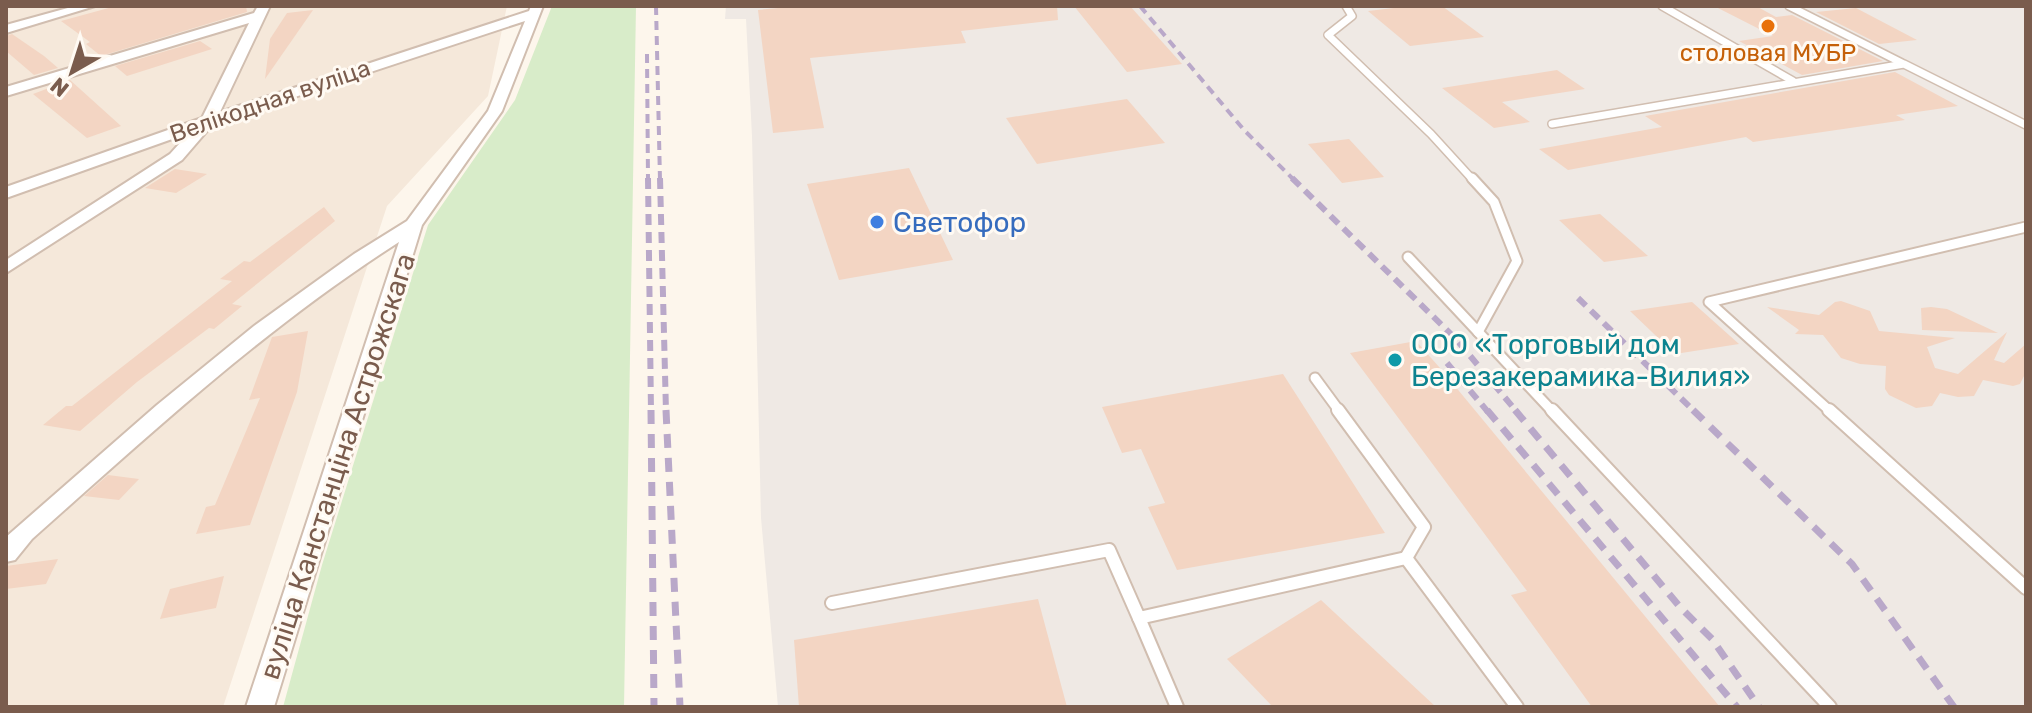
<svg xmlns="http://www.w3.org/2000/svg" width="2032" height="713" font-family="Rubik,sans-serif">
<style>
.residential{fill:#f5e8da}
.industrial{fill:#efe9e4}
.green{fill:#d8ecc9}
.building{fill:#f3d5c3}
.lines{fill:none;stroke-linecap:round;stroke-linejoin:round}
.service-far2-casing{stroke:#d1beb0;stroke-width:10}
.service-far1-casing{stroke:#d1beb0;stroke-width:13}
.service-casing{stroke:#d1beb0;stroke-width:16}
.minor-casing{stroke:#d1beb0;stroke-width:4}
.service-far2{stroke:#fff;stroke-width:7}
.service-far1{stroke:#fff;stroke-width:9}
.service{stroke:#fff;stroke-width:12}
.minor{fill:#fff;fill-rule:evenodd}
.rail-far2{stroke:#b9a8c9;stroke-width:4;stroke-dasharray:9 6;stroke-linecap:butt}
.rail-far1{stroke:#b9a8c9;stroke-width:6;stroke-dasharray:11 7;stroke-linecap:butt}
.rail{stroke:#b9a8c9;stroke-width:7;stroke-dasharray:14 10;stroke-linecap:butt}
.food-dot{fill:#e8710a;stroke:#fffaf3;stroke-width:3}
.shop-dot{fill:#3f7fe0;stroke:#fffaf3;stroke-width:3}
.culture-dot{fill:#0f9aa8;stroke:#fffaf3;stroke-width:3}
.labels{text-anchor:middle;stroke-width:6;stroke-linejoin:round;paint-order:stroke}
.far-food-label{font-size:24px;fill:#c56008;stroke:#fffaf3}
.far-street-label{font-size:24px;fill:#7a5c4d;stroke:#fffaf3}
.shop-label{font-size:28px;fill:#366cbe;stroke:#fffaf3;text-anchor:start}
.culture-label{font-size:28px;fill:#0d838f;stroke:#fffaf3;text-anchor:start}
.street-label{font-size:28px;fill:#7a5c4d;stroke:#fffaf3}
</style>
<rect width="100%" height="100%" fill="#fdf6ec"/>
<path class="residential" d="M6 6H507L488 96 387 206 223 707H6Z"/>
<path class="industrial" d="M726 6H2026V707H778L761 518 752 136 746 19H725Z"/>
<path class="green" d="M552 6H636L624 707H283L322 565 428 225 515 100Z"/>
<g class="building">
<path d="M116 6H246L247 12 101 56 86 44 90 42 61 21Z"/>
<path d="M799 6H1057L1058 20 961 31 966 43 810 58 824 128 773 133 758 10Z"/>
<path d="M1074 6H1130L1182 64 1127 72Z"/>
<path d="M1411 6H1442L1484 37 1410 46 1368 11Z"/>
<path d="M1714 6H1756L1776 17 1792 15 1883 61 1802 75 1739 41 1773 36Z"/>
<path d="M1856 8 1917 40 1879 44 1816 12Z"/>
<path d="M313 10 265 79 270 39 287 13Z"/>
<path d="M12 34 44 56 58 68 34 75 6 51V36Z"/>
<path d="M200 41 212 49 127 76 115 66Z"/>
<path d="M1557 70 1585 89 1502 102 1530 122 1494 128 1442 88Z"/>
<path d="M1895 72 1958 106 1896 115 1905 120 1753 142 1746 137 1568 170 1539 149 1662 127 1645 116Z"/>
<path d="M70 80 121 126 87 138 33 94Z"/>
<path d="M1127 99 1165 143 1037 164 1006 118Z"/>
<path d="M1349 139 1384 177 1342 183 1308 144Z"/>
<path d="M909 168 953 260 839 280 807 184Z"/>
<path d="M175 169 207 174 176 193 145 188Z"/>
<path d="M324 207 335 221 232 304 242 306 214 329 209 328 137 382 80 431 43 425 66 406H72L232 281 220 279 244 261 250 262Z"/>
<path d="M1600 214 1648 256 1604 262 1559 220Z"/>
<path d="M1841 301 1870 311 1879 331 1955 338 1927 347 1935 368 1958 374 2007 332 1994 360 2004 363 2026 344V372L2020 384 2013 386 1983 380 1974 396 1958 397 1940 393 1932 406 1916 408 1889 395 1885 389 1886 366 1860 364 1841 358 1823 335 1795 334 1799 330 1767 307 1819 315 1835 302Z"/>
<path d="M1692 302 1739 344 1675 354 1630 311Z"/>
<path d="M1931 307 1947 309 1998 333 1922 330 1921 308Z"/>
<path d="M308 331 297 392 250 525 196 534 206 507 215 505 260 398 249 400 272 337Z"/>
<path d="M1416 341 1440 368 1720 707H1592L1511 595 1527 591 1350 353Z"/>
<path d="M1283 374 1385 533 1177 570 1148 507 1165 503 1141 449 1122 453 1102 407Z"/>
<path d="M108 475 139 479 119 500 84 496Z"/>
<path d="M58 559 46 584 6 589V566Z"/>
<path d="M224 576 216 608 160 619 170 589Z"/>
<path d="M1038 599 1067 707H799L794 640Z"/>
<path d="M1321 600 1436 707H1273L1227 659Z"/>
</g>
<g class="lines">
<defs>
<g id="service-far2">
<path d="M1346 6 1352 16 1328 35 1431 134 1473 180"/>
<path d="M1662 6 1793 81"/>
<path d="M1789 6 1902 63"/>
<path d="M1552 124 1904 64 2026 125"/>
</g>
<g id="service-far1">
<path d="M1472 178 1494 202 1517 261 1478 332"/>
<path d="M1408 257 1553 412"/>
<path d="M1315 378 1340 412"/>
<path d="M1831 412 1709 302 2026 227"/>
</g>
<g id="service">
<path d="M1338 410 1424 527 1406 558 1517 707"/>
<path d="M1552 410 1830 707"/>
<path d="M1829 410 2026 588"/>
<path d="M832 603 1109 550 1139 618 1406 558"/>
<path d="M1139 618 1177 707"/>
</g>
<g id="minor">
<path d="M75 6H95L6 33V25Z"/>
<path d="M258 6H270L220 112 529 11 531 6H543L502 111 422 225 274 707H246L399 242C266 327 150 434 32 539L15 560 6 562V537L157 405 254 326 354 254 407 221 488 111 525 21 213 124 182 160 6 273V260L170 154 189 133 6 198V187L202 118 249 23 6 96V87L254 13Z"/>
</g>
</defs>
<use href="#service-far2" class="service-far2-casing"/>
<use href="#service-far1" class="service-far1-casing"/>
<use href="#service" class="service-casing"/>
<use href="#minor" class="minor-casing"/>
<use href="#service-far2" class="service-far2"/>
<use href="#service-far1" class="service-far1"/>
<use href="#service" class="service"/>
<use href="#minor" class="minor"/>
<g class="rail-far2">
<path d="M656 6 660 180"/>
<path d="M1140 6 1244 130 1294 180"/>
<path d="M647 54 648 180"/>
</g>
<g class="rail-far1">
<path d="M648 178 651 412"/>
<path d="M660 178 666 412"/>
<path d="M1292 178 1456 339 1517 412"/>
<path d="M1578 298 1695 412"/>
<path d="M1447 363 1488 412"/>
</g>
<g class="rail">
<path d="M651 410 654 707"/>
<path d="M666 410 680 707"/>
<path d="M1487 410 1737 707"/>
<path d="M1515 410 1680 607 1712 639 1759 707"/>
<path d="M1693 410 1852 564 1954 707"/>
</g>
</g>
<circle class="food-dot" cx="1768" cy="26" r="8"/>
<circle class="shop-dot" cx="877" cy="222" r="8"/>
<circle class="culture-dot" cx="1395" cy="360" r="8"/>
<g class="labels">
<g class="far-food-label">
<text x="1768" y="61">столовая МУБР</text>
</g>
<g class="far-street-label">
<text transform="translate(270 101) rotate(-19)" y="8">Велікодная вуліца</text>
</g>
<g class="shop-label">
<text x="893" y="232">Светофор</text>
</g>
<g class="culture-label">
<text x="1411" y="354">ООО «Торговый дом<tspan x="1411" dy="32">Березакерамика-Вилия»</tspan></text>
</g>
<g class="street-label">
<text transform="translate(337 466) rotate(-72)" y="10">вуліца Канстанціна Астрожскага</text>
</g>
</g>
<rect width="2032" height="713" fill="none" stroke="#7a5c4d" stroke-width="16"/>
<g transform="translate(72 72) rotate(219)" stroke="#fffaf3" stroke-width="6" paint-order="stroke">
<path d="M0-6L14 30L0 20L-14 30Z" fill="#7a5c4d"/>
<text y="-12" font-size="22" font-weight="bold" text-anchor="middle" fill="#7a5c4d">N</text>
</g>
</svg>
